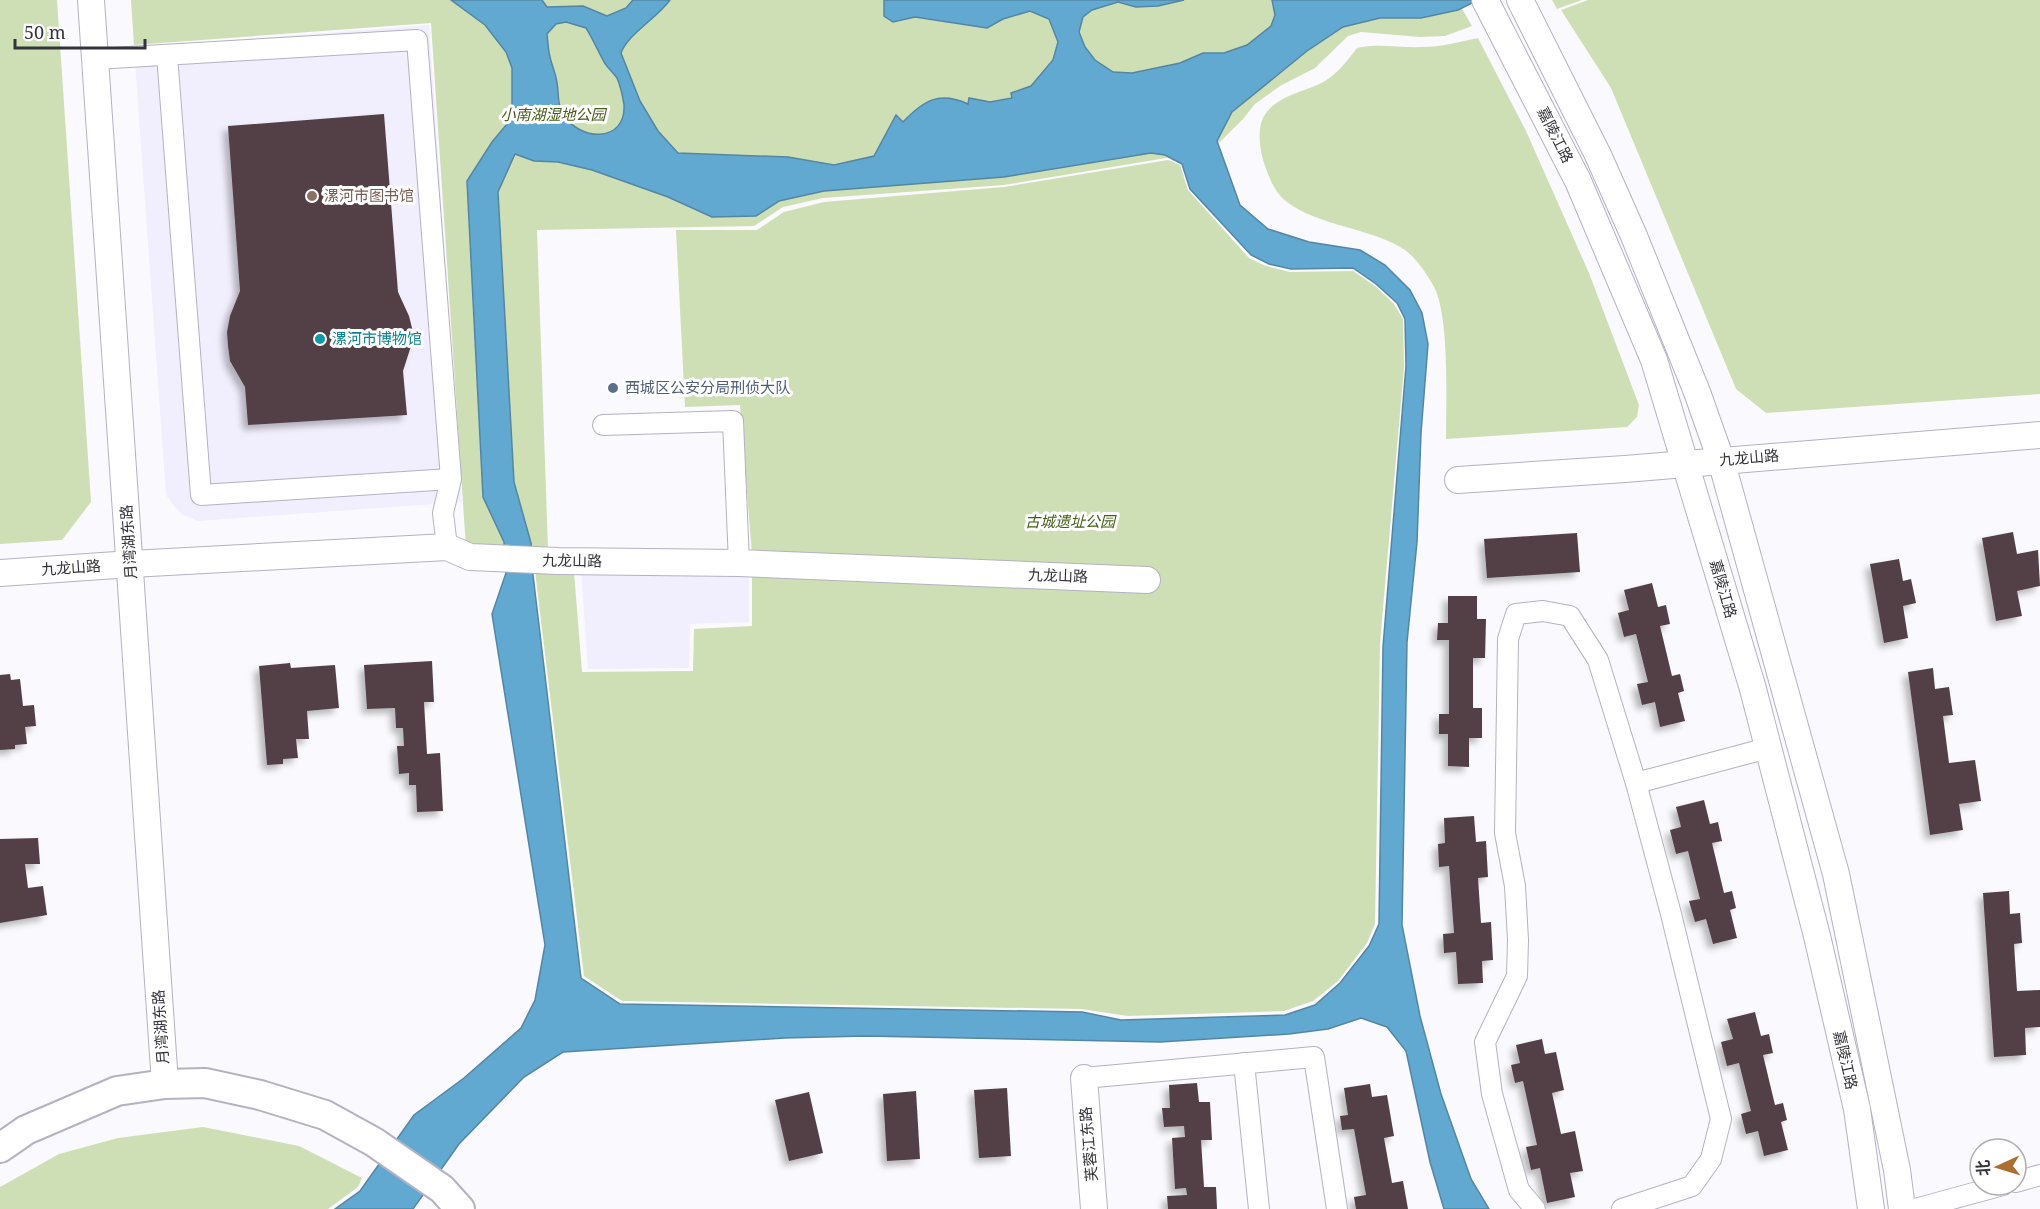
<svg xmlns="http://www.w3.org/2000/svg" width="2040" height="1209" font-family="'Noto Serif','Noto Sans SC',serif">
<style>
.built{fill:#f1eefd}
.green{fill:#cedfb6}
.water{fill:#61a9d1;stroke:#5486a4;stroke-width:1.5;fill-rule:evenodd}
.building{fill:#524046;filter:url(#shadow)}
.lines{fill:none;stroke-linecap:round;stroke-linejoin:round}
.minor-casing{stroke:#b4b1c3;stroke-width:22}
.tertiary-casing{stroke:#b4b1c3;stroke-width:28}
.secondary-casing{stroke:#b4b1c3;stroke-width:32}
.minor{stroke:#fff;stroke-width:20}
.tertiary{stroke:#fff;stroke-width:26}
.secondary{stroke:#fff;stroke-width:28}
.education-dot{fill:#8d6e63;stroke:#fff;stroke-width:2}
.culture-dot{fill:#0f9aa8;stroke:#fff;stroke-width:2}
.service-dot{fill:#5c6f8a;stroke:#fff;stroke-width:2}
.labels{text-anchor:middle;stroke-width:6;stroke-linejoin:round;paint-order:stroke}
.park-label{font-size:15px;font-style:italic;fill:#475d17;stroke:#fff}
.street-label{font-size:15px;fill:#35333a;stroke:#fff}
.education-label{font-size:15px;fill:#785e54;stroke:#fff;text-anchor:start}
.culture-label{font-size:15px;fill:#0d838f;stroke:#fff;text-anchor:start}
.service-label{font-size:15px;fill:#4e5e75;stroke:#fff;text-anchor:start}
</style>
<defs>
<filter id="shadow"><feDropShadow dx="-5" dy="5" stdDeviation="3" flood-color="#0004"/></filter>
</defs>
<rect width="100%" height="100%" fill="#faf9fd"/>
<g class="built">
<path d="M429 25 462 502 198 521 181 514 166 495 134 48Z"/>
<path d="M581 570 749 575V622L690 624 689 668 588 669Z"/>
</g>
<g class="green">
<path d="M0 0H57L91 502 62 540 0 544Z"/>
<path d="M131 0H1457L1472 26 1445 36 1420 37 1361 32 1348 36 1315 68 1280 86 1255 104 1243 119 1220 142 1166 158 1004 185 823 198 783 207 754 226 537 230 548 549 466 548 431 23 134 45Z"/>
<path d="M1552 0H1582L1557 9Z"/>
<path d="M1588 0H2040V394L1766 413 1736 389 1611 88 1561 10Z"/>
<path d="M1478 38 1526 131 1589 273 1639 405 1637 417 1627 427 1446 439C1446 404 1450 313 1433 285 1427 274 1415 257 1405 250 1372 228 1318 226 1287 202 1274 192 1269 177 1264 163 1260 150 1257 130 1263 118 1275 95 1306 92 1325 81 1337 74 1348 60 1357 48 1378 43 1400 48 1422 47 1441 47 1460 42 1478 38Z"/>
<path d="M1168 160 1180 165 1188 190 1249 258 1266 266 1290 272 1353 271 1375 286 1394 304 1403 319 1404 367 1380 643 1375 924 1367 943 1338 981 1313 1001 1284 1011 1128 1016 1081 1009 622 1001 584 976 535 571 574 572 582 672 693 671 694 629 752 626V554L740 405 685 407 676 230H757L784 212 824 202 1004 187Z"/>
<path d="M203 1127 299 1146 362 1178 358 1187 328 1209H0V1187L59 1154 118 1138Z"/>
</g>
<path class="water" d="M451 0H542L547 7 583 6 607 16 626 8 633 0H670C656 19 628 34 621 53L640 101 658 131 678 153 788 157 834 165 874 156 896 115 903 122C924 100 939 91 968 104L969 98 990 102 1012 98 1011 93 1031 86 1053 60 1058 42 1049 19 1030 11 1003 19 987 28 915 17 893 22 884 16V0H1184L1158 6 1136 7 1118 2 1092 10 1083 17 1079 32 1085 47 1095 60 1113 72 1132 73 1180 63 1203 53H1224L1247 45 1271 26 1275 15 1272 0H1478L1458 10 1421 18H1380L1343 27 1307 51 1232 112 1217 141 1240 205 1268 229 1309 242 1360 250 1385 265 1410 290 1422 313 1428 344 1421 433 1417 542 1407 642 1402 925 1420 1016 1441 1094 1471 1179 1489 1209H1444L1430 1162 1406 1051 1387 1027 1361 1018 1328 1029 1289 1034 1160 1042 865 1036 784 1038 563 1052 524 1077 459 1144 413 1209H335L360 1191 414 1115 464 1078 521 1028 535 1000 545 945 492 614 506 573 504 542 483 497 467 181 492 142 512 118V68L506 52 485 25ZM566 22 586 28C593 39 597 49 603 60 606 67 613 72 617 78 620 85 623 98 624 105 626 143 580 142 563 114 557 105 559 94 557 83 556 74 552 66 550 57 548 50 548 41 547 34L556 24ZM1151 153 1165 155 1182 164 1190 189 1251 255 1269 264 1291 269 1353 268 1376 284 1397 303 1405 319 1406 366 1383 647 1379 924 1369 946 1340 983 1315 1005 1285 1015 1121 1020 1082 1012 620 1004 581 978 533 575 531 543 514 482 498 192 515 154 534 161 558 162 592 170 668 197 712 217 756 216 779 201 824 191 1004 177Z"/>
<g class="building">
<path d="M384 114 398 292 409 316 413 332 411 346 403 371 407 415 248 425 245 387 230 361 228 346 227 332 230 316 240 291 228 126Z"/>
<path d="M2013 532 2017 554 2038 550 2040 586 2017 591 2022 616 1996 621 1982 538Z"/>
<path d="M1577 533 1580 572 1487 578 1484 539Z"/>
<path d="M1899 559 1903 581 1911 579 1916 603 1903 606 1908 638 1884 643 1870 564Z"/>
<path d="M1652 583 1658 607 1666 605 1670 624 1660 626 1672 676 1680 674 1684 691 1678 693 1685 721 1660 727 1655 702 1642 705 1637 684 1648 682 1636 634 1624 637 1618 613 1629 610 1624 590Z"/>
<path d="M1448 596H1477V619H1486L1485 658H1473V708H1482V738H1469V767L1448 766V734H1439V714H1449V640H1437L1438 623H1448Z"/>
<path d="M432 661 434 702H424L427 754 440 753 443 811 417 812 416 785H409V773L399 774 397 746H404L403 728H396L395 708 367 709 364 665Z"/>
<path d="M290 663 291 668 335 665 339 708 307 711 309 739H296L298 758 283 759V764L267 765 259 666Z"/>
<path d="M1933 668 1935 689 1949 687 1953 715 1943 716 1949 763 1975 760 1981 801 1959 804 1963 830 1930 835 1908 672Z"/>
<path d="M10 674 11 680 20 679 23 706 34 705 36 726 25 727 27 744 15 745V749L0 750V675Z"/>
<path d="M1704 800 1710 824 1718 822 1722 841 1712 843 1724 893 1732 891 1736 908 1730 910 1737 938 1713 944 1706 919 1695 922 1689 901 1700 899 1688 851 1676 854 1670 830 1681 827 1676 807Z"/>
<path d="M1474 816 1476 842 1486 841 1488 877 1478 878 1481 923 1491 922 1493 960 1482 961 1483 983 1458 984 1456 952 1444 953 1443 934 1454 933 1449 866 1439 867 1438 844 1445 843 1444 818Z"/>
<path d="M38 838 40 864H25L28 888 43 886 47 915 0 923V839Z"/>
<path d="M2009 891 2010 914 2020 913 2022 943 2014 944 2017 991 2040 990V1027L2025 1028 2026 1055 1994 1057 1983 893Z"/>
<path d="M1755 1012 1761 1036 1769 1034 1773 1053 1763 1055 1775 1105 1783 1103 1787 1120 1781 1122 1788 1150 1764 1156 1758 1131 1746 1134 1741 1114 1751 1111 1739 1063 1727 1066 1721 1042 1733 1039 1727 1019Z"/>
<path d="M1542 1039 1545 1054 1556 1052 1564 1090 1552 1093 1561 1134 1575 1131 1583 1171 1570 1173 1575 1197 1547 1203 1540 1168 1531 1170 1526 1147 1537 1145 1523 1081 1515 1083 1511 1065 1520 1063 1516 1045Z"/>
<path d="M1197 1083 1199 1102H1210L1212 1140H1201L1204 1187H1216L1217 1209H1168L1167 1196 1187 1195 1186 1188 1175 1189 1172 1138 1185 1137 1184 1126 1164 1127 1162 1108H1170L1169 1085Z"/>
<path d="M1370 1084 1372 1097 1387 1095 1394 1136 1384 1138 1392 1183 1403 1181 1408 1209H1356L1354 1197 1366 1195 1354 1129 1342 1130 1340 1116 1348 1115 1344 1088Z"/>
<path d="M1007 1088 1011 1156 979 1158 974 1090Z"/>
<path d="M916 1091 920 1159 887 1161 883 1094Z"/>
<path d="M809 1092 823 1153 789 1161 775 1100Z"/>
</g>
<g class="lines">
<defs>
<g id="minor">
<path d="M167 55 201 495 451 479"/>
<path d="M95 59 417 40 451 479 443 513 447 547"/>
<path d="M603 425 733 421 739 563"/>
<path d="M1636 783 1768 748"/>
<path d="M1244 1063 1259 1209"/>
<path d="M1084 1078 1314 1057 1337 1209"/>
<path d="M2016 1182 2040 1175"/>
<path d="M1535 1209 1519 1190 1492 1094 1485 1042 1517 976 1518 940 1515 886 1505 833 1508 639 1516 614 1543 611 1570 616 1598 660 1636 783 1671 914 1721 1119 1711 1159 1692 1186 1622 1209"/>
<path d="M1915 1209 2003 1185"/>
</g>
<g id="tertiary">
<path d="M91 0 165 1084"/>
<path d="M1485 0 1578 181 1654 360 1753 689 1817 936 1857 1109 1871 1209"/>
<path d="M1520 0 1598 155 1634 236 1697 392 1721 460 1836 874 1897 1170 1902 1209"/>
<path d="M1458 480 1625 469 2040 435"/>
<path d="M0 573 131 564 447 547 470 557 558 561 739 563 1147 580"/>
<path d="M1084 1078 1094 1209"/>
</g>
<path id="secondary" d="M0 1148 26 1130 117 1091 165 1084 205 1083 260 1095 325 1115 374 1142 442 1189 460 1209"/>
</defs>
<use href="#minor" class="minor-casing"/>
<use href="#tertiary" class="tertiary-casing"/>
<use href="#secondary" class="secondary-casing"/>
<use href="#minor" class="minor"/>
<use href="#tertiary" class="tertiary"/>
<use href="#secondary" class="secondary"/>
</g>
<circle class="education-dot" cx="312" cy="196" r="6"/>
<circle class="culture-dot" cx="320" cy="339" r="6"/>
<circle class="service-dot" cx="613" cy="388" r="6"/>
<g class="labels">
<g class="park-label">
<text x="553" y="120">小南湖湿地公园</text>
<text x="1070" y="527">古城遗址公园</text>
</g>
<g class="street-label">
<text transform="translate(1555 135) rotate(63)" y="5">嘉陵江路</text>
<text transform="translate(1749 458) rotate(-5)" y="5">九龙山路</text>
<text transform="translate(129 542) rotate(-94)" y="5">月湾湖东路</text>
<text transform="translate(572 561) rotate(1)" y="5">九龙山路</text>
<text transform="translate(71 568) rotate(-4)" y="5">九龙山路</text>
<text transform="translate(1058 576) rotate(2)" y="5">九龙山路</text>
<text transform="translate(1723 589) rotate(74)" y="5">嘉陵江路</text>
<text transform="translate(161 1027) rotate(-94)" y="5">月湾湖东路</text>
<text transform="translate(1845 1060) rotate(77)" y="5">嘉陵江路</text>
<text transform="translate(1089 1144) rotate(-95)" y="5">芙蓉江东路</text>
</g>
<g class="education-label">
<text x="324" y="201">漯河市图书馆</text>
</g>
<g class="culture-label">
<text x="332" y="344">漯河市博物馆</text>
</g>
<g class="service-label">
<text x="625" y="393">西城区公安分局刑侦大队</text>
</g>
</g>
<g transform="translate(1998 1167) rotate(266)"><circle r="28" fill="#ffffff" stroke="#aeadb0" stroke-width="1.5"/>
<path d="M0-4.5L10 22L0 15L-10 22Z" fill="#ab6f31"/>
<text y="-9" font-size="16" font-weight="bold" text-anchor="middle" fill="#35333a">北</text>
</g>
<path d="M15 39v9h130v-9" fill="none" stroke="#35333a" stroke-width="3"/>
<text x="24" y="39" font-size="18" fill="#35333a" stroke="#ffffff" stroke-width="4.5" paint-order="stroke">50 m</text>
</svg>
